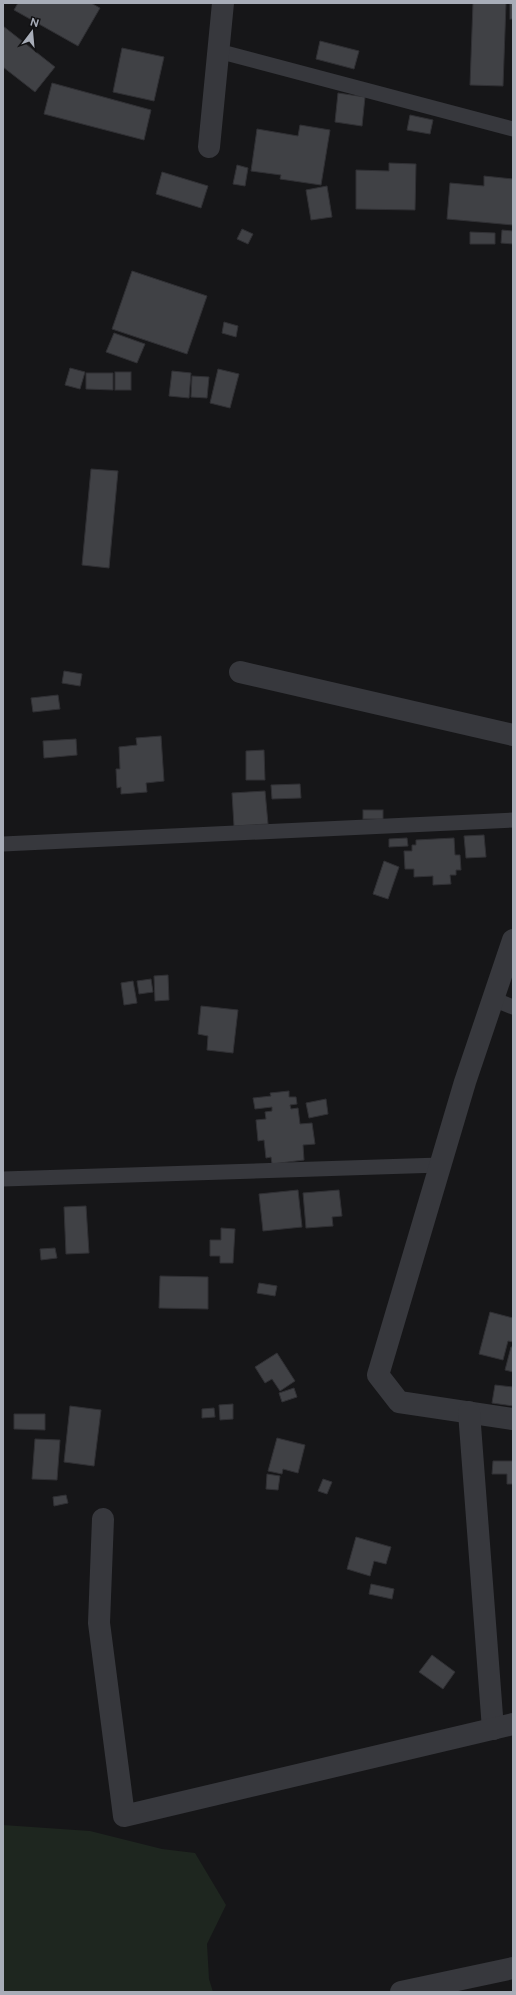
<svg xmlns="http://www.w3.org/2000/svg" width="516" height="1995" font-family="Figtree,sans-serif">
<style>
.green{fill:#1e261f}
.building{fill:#404145;stroke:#303034}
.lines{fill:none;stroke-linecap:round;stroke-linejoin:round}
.lane{stroke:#37383d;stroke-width:15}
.street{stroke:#37383d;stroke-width:22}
</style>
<rect width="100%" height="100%" fill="#161618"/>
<path class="green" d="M3 1825 90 1831 162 1849 195 1853 226 1905 207 1944 209 1979 213 1992H3Z"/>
<g class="building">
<path d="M18 3H91L100 8 78 46 14 10Z"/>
<path d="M473 3H506L503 86 470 85Z"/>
<rect x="510" y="3" width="3" height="16"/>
<path d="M3 26 55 67 35 92 3 67Z"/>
<path d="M320 41 359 51 354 69 316 59Z"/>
<path d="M122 48 164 57 154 101 113 92Z"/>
<path d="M52 83 151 110 144 140 44 114Z"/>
<path d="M338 93 365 97 362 126 335 122Z"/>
<path d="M410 115 433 120 430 134 407 130Z"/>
<path d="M300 125 330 130 321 185 280 179 281 175 251 171 257 129 298 136Z"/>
<path d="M389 163 416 164 415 210 356 209V170L389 171Z"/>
<path d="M237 165 248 168 245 186 233 184Z"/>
<path d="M162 172 208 186 201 208 156 194Z"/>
<path d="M484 176 513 179V225L447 219 450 183 484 186Z"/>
<path d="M327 186 332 217 311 220 306 190Z"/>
<path d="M242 229 253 234 248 244 237 239Z"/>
<path d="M502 230 513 231V244L501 243Z"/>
<path d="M470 232 495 233V244H470Z"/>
<path d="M132 271 207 296 187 354 112 329Z"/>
<path d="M224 322 238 326 236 337 222 333Z"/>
<path d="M114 333 145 344 137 363 106 352Z"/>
<path d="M70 368 85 372 80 389 65 385Z"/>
<path d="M218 369 239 374 230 408 210 403Z"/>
<path d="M172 371 191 373 189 398 169 396Z"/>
<rect x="115" y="372" width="16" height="18"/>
<path d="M86 373H113V390L86 389Z"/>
<path d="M192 376 209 377 207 398 191 397Z"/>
<path d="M91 469 118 471 109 568 82 565Z"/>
<path d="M64 671 82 674 80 686 62 683Z"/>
<path d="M58 695 60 709 33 712 31 698Z"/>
<path d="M161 736 164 781 146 783 147 792 121 794V787L117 788 116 769H120L119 747 137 745 136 738Z"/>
<path d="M76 739 77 755 44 758 43 741Z"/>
<path d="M264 750 265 780H246V751Z"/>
<path d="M300 784 301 798 272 799 271 785Z"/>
<path d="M265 791 268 824 234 826 232 793Z"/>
<rect x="363" y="810" width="20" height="9"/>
<path d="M484 835 486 857 466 858 464 836Z"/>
<path d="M407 838 408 846 389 847V839Z"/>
<path d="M454 838 455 855H460L461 870H456V875H450L451 884 433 885V876L414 877V869H405L404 851H412V845H416V840Z"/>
<path d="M384 861 399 867 388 899 373 894Z"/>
<path d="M168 975 169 1000 155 1001 154 976Z"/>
<path d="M151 979 153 992 139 994 137 981Z"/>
<path d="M133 981 137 1003 124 1005 121 983Z"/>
<path d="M201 1006 238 1010 233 1053 207 1050 208 1036 198 1034Z"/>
<path d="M289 1091V1097H296L297 1104 290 1105 291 1109 298 1108 300 1124 312 1123 315 1144 303 1145 304 1160 272 1164 271 1157 266 1158 264 1140 258 1141 256 1120 266 1119 265 1112 272 1111V1107L255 1109 253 1098 271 1096 270 1093Z"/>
<path d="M326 1099 328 1114 309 1118 306 1103Z"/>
<path d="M298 1190 302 1227 263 1231 259 1194Z"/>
<path d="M339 1190 342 1216 332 1217 333 1226 306 1228 303 1193Z"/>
<path d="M86 1206 89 1253 66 1254 64 1207Z"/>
<path d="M221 1228 235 1229 233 1263H220V1256H210V1240H221Z"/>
<path d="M55 1248 57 1258 41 1260 40 1249Z"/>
<path d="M160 1276 208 1277V1309L159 1308Z"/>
<path d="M259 1283 277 1286 275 1296 257 1293Z"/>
<path d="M490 1312 513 1318V1342L508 1341 503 1360 479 1354Z"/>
<path d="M511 1347H513V1372L505 1370Z"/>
<path d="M277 1353 295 1381 280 1391 272 1379 265 1383 255 1367Z"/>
<path d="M495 1385 513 1387V1406L492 1403Z"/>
<path d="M294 1388 297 1397 282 1402 279 1393Z"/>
<path d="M233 1404V1419L220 1420 219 1405Z"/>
<path d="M70 1406 101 1410 94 1466 64 1462Z"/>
<path d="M214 1408 215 1417 202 1418V1409Z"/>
<path d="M14 1414H45V1430L14 1429Z"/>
<path d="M277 1438 305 1445 298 1473 283 1469 282 1474 268 1471Z"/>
<path d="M35 1439 60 1440 57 1480 32 1479Z"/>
<path d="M493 1461H513V1484H507V1474H492Z"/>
<path d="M267 1474 280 1476 278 1490 266 1489Z"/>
<path d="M323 1479 332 1482 327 1494 318 1491Z"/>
<path d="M66 1495 68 1503 54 1506 53 1497Z"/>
<path d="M356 1537 391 1547 386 1564 374 1561 370 1576 347 1569Z"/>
<path d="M371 1584 394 1589 392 1599 369 1594Z"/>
<path d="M432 1655 455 1672 443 1689 419 1672Z"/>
</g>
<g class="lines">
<g class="lane">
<path d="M218 51 513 129"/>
<path d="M3 844 513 820"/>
<path d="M493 999 513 1007"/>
<path d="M3 1179 440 1165"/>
</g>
<g class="street">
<path d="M209 147 223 3"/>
<path d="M240 672 513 735"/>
<path d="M513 940 465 1082 378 1375 399 1402 513 1419"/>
<path d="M469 1412 493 1729"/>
<path d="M103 1519 99 1623 124 1816 513 1724"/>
<path d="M401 1992 513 1968"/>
</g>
</g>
<rect width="516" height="1995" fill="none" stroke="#a8adb8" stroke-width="8"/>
<g transform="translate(32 32) rotate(16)" stroke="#111113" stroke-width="3" paint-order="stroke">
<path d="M0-3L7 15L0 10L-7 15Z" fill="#a8adb8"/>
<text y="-6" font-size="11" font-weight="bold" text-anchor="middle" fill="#a8adb8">N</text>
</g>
</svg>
